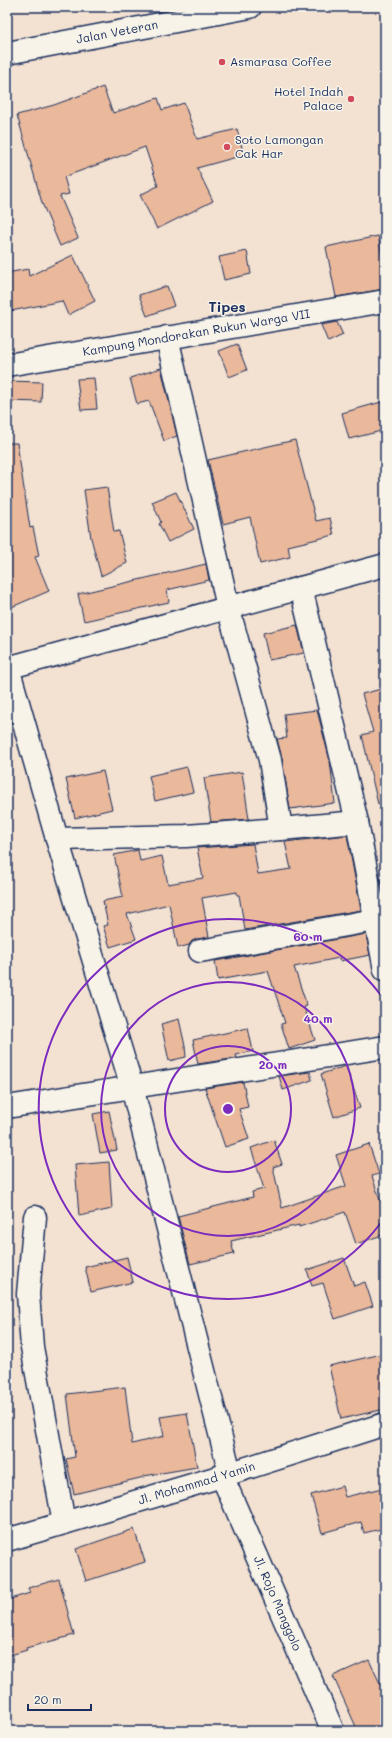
<svg xmlns="http://www.w3.org/2000/svg" width="392" height="1738" font-family="Mali,sans-serif">
<style>
.building{fill:#eab89b;stroke:#1b2f5e}
.lines{fill:none;stroke-linecap:round;stroke-linejoin:round}
.minor-casing{stroke:#1b2f5e;stroke-width:25}
.tertiary-casing{stroke:#1b2f5e;stroke-width:25}
.secondary-casing{stroke:#1b2f5e;stroke-width:25}
.primary-casing{stroke:#1b2f5e;stroke-width:25}
.minor{stroke:#f7f3e8;stroke-width:22}
.tertiary{stroke:#f7f3e8;stroke-width:22}
.secondary{stroke:#f7f3e8;stroke-width:22}
.primary{stroke:#f7f3e8;stroke-width:22}
.ring{fill:none;stroke:#7b2cbf;stroke-width:2}
.poi-dot{fill:#d1495b;stroke:#f7f3e8;stroke-width:1.5}
.labels{text-anchor:middle;stroke-width:3;stroke-linejoin:round;paint-order:stroke}
.street-label{font-size:12px;fill:#1b2f5e;stroke:#f7f3e8}
.poi-label{font-size:12px;fill:#1b2f5e;stroke:#f7f3e8;text-anchor:start}
.quarter-label{font-size:14px;font-weight:bold;fill:#1b2f5e;stroke:#f7f3e8}
.centre{fill:#7b2cbf;stroke:#f7f3e8;stroke-width:2}
.ring-label{font-size:12px;text-anchor:middle;font-weight:bold;fill:#7b2cbf;stroke:#f7f3e8;stroke-width:3;stroke-linejoin:round;paint-order:stroke}
</style>
<rect width="100%" height="100%" fill="#f3e1d1"/>
<filter id="ink" filterUnits="userSpaceOnUse"><feTurbulence type="fractalNoise" baseFrequency=".025" numOctaves="2"/><feDisplacementMap in="SourceGraphic" scale="8" xChannelSelector="R" yChannelSelector="G"/><feConvolveMatrix kernelMatrix="1 2 1 2 8 2 1 2 1" color-interpolation-filters="sRGB"/></filter>
<g filter="url(#ink)">
<g class="building">
<path d="M103 87 113 113 158 98 162 110 184 103 197 139 237 129 244 155 197 168 213 201 157 229 140 195 158 186 145 147 64 177 69 194 60 196 78 238 60 246 42 203 17 115 54 105Z"/>
<path d="M378 236 385 269V289L336 297 326 247Z"/>
<path d="M247 251 251 274 224 280 219 257Z"/>
<path d="M73 255 95 301 68 315 62 301 11 311 7 291V273L28 269 29 276Z"/>
<path d="M167 286 174 306 147 316 139 295Z"/>
<path d="M337 322 343 335 328 342 321 325Z"/>
<path d="M237 344 247 370 229 377 219 351Z"/>
<path d="M161 368 177 436 164 441 149 401 137 404 130 378Z"/>
<path d="M94 378 97 409 81 410 77 379Z"/>
<path d="M7 381 42 382 41 402 7 401Z"/>
<path d="M385 401V430L349 439 342 413Z"/>
<path d="M295 440 316 521 330 518 334 535 288 546 290 557 260 564 250 517 223 524 208 460Z"/>
<path d="M7 443H17L30 528 33 527 39 556 35 557 49 591 7 609Z"/>
<path d="M107 487 114 532 119 531 127 563 101 576 91 538 84 490Z"/>
<path d="M176 492 194 529 168 542 159 524 161 522 152 502Z"/>
<path d="M206 564 209 580 167 590 169 602 84 621 78 594Z"/>
<path d="M297 625 304 653 269 660 263 633Z"/>
<path d="M385 688V803L378 804 362 735 373 732 362 694Z"/>
<path d="M317 710 330 761 335 803 290 809 282 758 277 739 287 738 284 714Z"/>
<path d="M187 767 193 792 155 801 149 776Z"/>
<path d="M103 771 112 809 75 818 66 779Z"/>
<path d="M242 772 249 819 211 822 204 778Z"/>
<path d="M347 835 361 910 245 930 239 895H237V892L202 898 209 937 197 939 192 941 189 945 178 948 169 904 127 914 136 939 110 947 103 926 108 925 103 901 123 897 114 855 138 850 140 861 162 856 168 884 203 878 197 848 253 844 258 874 291 869 285 842Z"/>
<path d="M366 934 370 955 340 961 339 958 294 967 307 1006 304 1007 315 1040 289 1049 281 1024 285 1023 268 971 218 980 215 961Z"/>
<path d="M179 1019 185 1046 186 1057 169 1061 161 1024Z"/>
<path d="M248 1028 253 1051 236 1055 237 1058 198 1064 193 1040Z"/>
<path d="M346 1066 360 1108 334 1117 321 1074Z"/>
<path d="M310 1072 312 1080 283 1090 279 1076Z"/>
<path d="M243 1082 248 1107 239 1109 249 1139 225 1147 205 1088Z"/>
<path d="M109 1111 117 1150 100 1153 93 1114Z"/>
<path d="M274 1140 282 1164 273 1167 282 1208 346 1186 336 1155 369 1144 379 1174 372 1176 385 1215V1234L356 1244 345 1212 299 1227V1225L231 1241 234 1254 190 1264 178 1216 253 1197 252 1192 264 1189 251 1148Z"/>
<path d="M109 1162 112 1209 79 1216 75 1165Z"/>
<path d="M127 1257 133 1282 91 1292 85 1267Z"/>
<path d="M344 1258 354 1286 365 1282 373 1306 335 1319 323 1283 312 1286 307 1270Z"/>
<path d="M382 1354 385 1369V1409L341 1419 329 1366Z"/>
<path d="M125 1387 132 1444 164 1436 160 1417 187 1413 197 1467 144 1476V1477L74 1494 66 1459 75 1457 67 1394Z"/>
<path d="M342 1486 345 1497 382 1488 385 1499V1528L364 1533 361 1522 322 1533 311 1495Z"/>
<path d="M134 1529 145 1562 86 1581 76 1549Z"/>
<path d="M59 1579 74 1635 26 1648 27 1650 7 1656V1600L30 1593 28 1588Z"/>
<path d="M369 1660 385 1694V1731H358L333 1676Z"/>
</g>
<g class="lines">
<defs>
<g id="minor">
<path d="M167 337 228 607 270 760 281 829"/>
<path id="s1" d="M7 365 385 301"/>
<path d="M301 588 357 822 385 970"/>
<path d="M7 664 57 839 132 1087"/>
<path d="M7 668 385 565"/>
<path d="M57 839 186 836 281 829 357 822"/>
<path d="M200 951 375 920"/>
<path d="M7 1107 385 1047"/>
<path d="M35 1217 28 1294 32 1347 64 1523"/>
</g>
<g id="tertiary">
<path d="M132 1087 230 1473"/>
<path id="s2" d="M222 1476 333 1731"/>
</g>
<g id="secondary">
<path id="s3" d="M7 1540 222 1476 385 1424"/>
</g>
<g id="primary">
<path id="s4" d="M7 53 250 7"/>
</g>
</defs>
<use href="#minor" class="minor-casing"/>
<use href="#tertiary" class="tertiary-casing"/>
<use href="#secondary" class="secondary-casing"/>
<use href="#primary" class="primary-casing"/>
<use href="#minor" class="minor"/>
<use href="#tertiary" class="tertiary"/>
<use href="#secondary" class="secondary"/>
<use href="#primary" class="primary"/>
</g>
</g>
<g class="ring">
<circle cx="228" cy="1109" r="63"/>
<circle cx="228" cy="1109" r="127"/>
<path d="M385 1217A190 190 0 1 1 385 1001"/>
</g>
<g class="poi-dot">
<circle cx="222" cy="62" r="4"/>
<circle cx="351" cy="99" r="4"/>
<circle cx="227" cy="147" r="4"/>
</g>
<g class="labels">
<g class="street-label">
<text dy="4" stroke="none"><textPath href="#s4" startOffset="112">Jalan Veteran</textPath></text>
<text dy="4" stroke="none"><textPath href="#s1" startOffset="192">Kampung Mondorakan Rukun Warga VII</textPath></text>
<text dy="4" stroke="none"><textPath href="#s3" startOffset="198">Jl. Mohammad Yamin</textPath></text>
<text dy="4" stroke="none"><textPath href="#s2" startOffset="139">Jl. Rojo Manggolo</textPath></text>
</g>
<g class="poi-label">
<text x="230" y="66">Asmarasa Coffee</text>
<text x="343" y="96" text-anchor="end">Hotel Indah<tspan x="343" dy="14">Palace</tspan></text>
<text x="235" y="144">Soto Lamongan<tspan x="235" dy="14">Cak Har</tspan></text>
</g>
<g class="quarter-label">
<text x="227" y="312">Tipes</text>
</g>
</g>
<circle cx="228" cy="1109" r="6" class="centre"/>
<g class="ring-label">
<text x="308" y="941">60 m</text>
<text x="318" y="1023">40 m</text>
<text x="273" y="1069">20 m</text>
</g>
<rect width="392" height="1738" fill="none" stroke="#f7f3e8" stroke-width="24"/>
<rect x="12" y="12" width="368" height="1714" fill="none" stroke="#1b2f5e" stroke-width="1.5" filter="url(#ink)"/>
<path d="M28 1704v6h63v-6" fill="none" stroke="#1b2f5e" stroke-width="2"/>
<text x="34" y="1704" font-size="12" fill="#1b2f5e" stroke="#f7f3e8" stroke-width="3" paint-order="stroke">20 m</text>
</svg>
